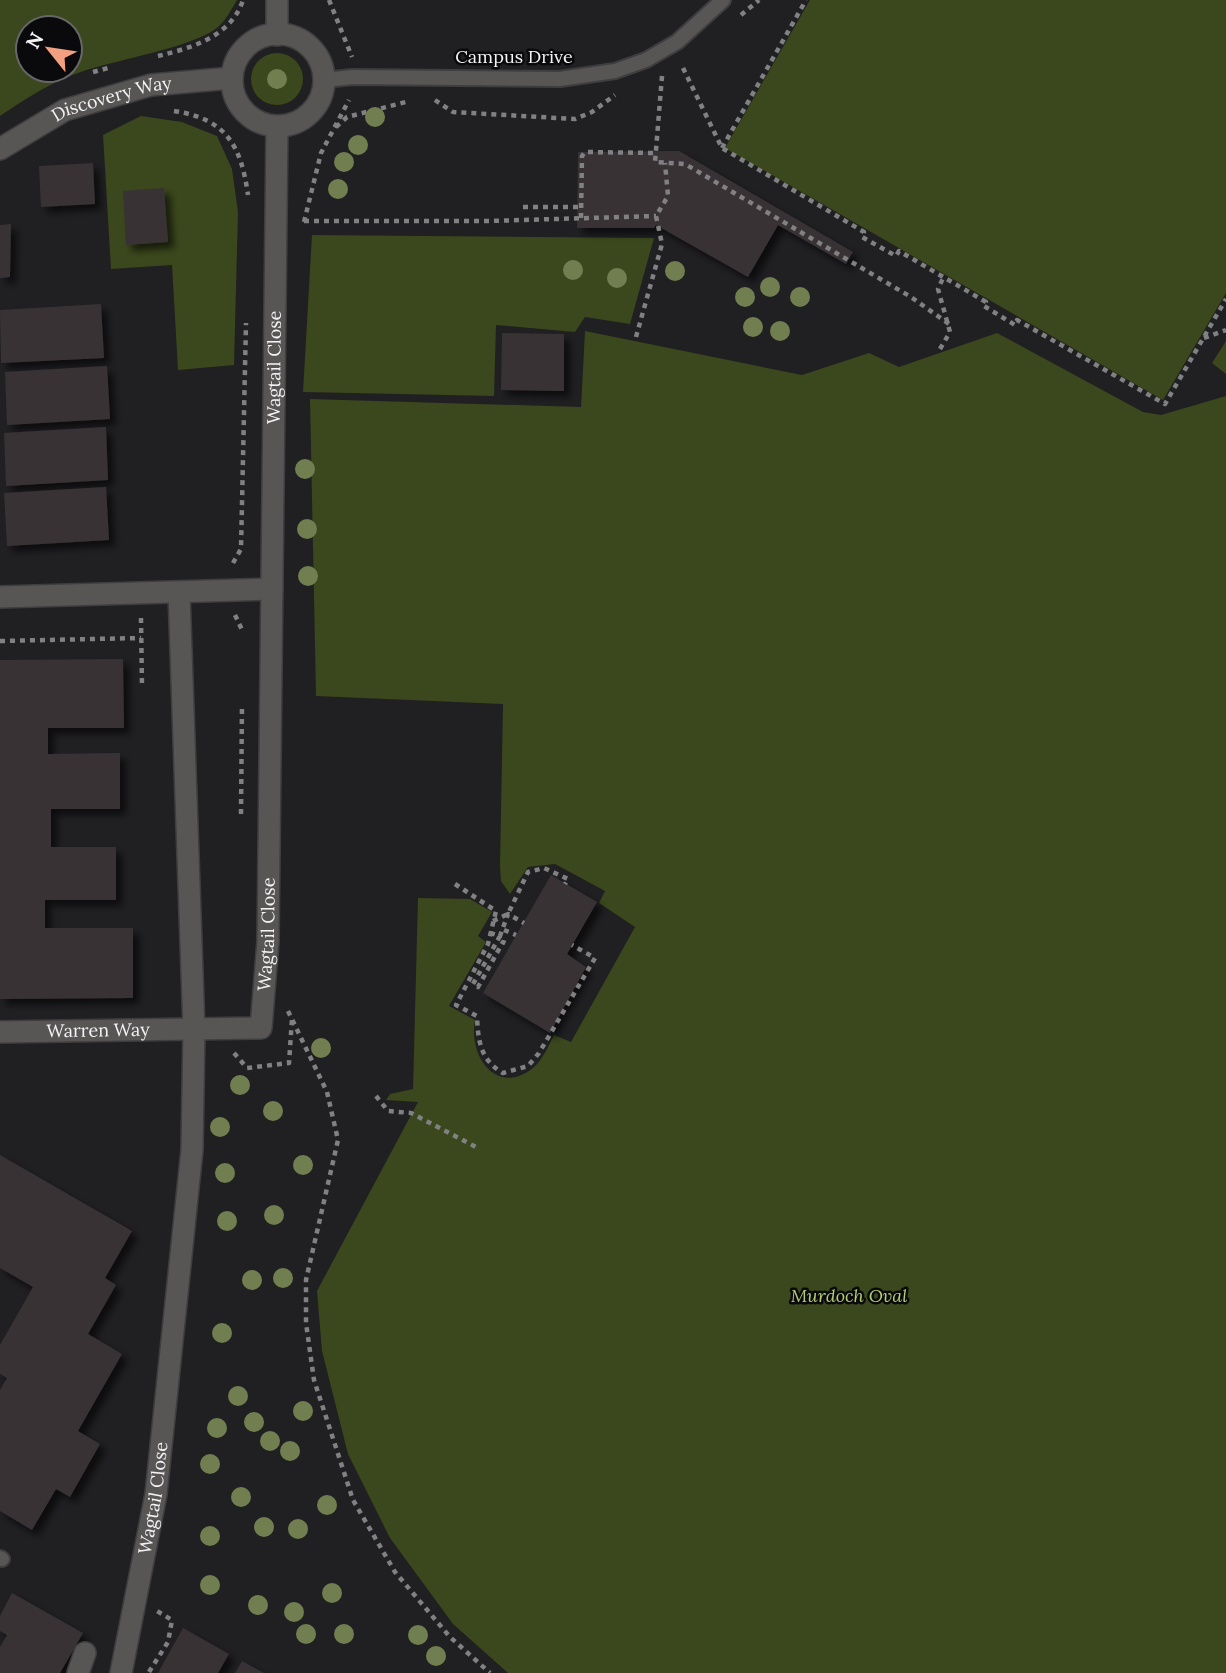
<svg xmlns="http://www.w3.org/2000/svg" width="1226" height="1673" font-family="Lora,serif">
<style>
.green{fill:#3b471c;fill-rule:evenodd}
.building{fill:#373335;filter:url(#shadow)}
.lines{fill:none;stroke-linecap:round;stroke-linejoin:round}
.service-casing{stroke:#3e3d3f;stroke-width:18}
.minor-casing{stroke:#3e3d3f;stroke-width:24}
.path{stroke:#818083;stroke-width:4.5;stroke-dasharray:5 5;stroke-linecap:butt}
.service{stroke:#575655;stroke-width:14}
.minor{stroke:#575655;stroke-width:21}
.tree{fill:#717f50}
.labels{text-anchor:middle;stroke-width:5;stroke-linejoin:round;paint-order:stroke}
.street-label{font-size:18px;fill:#f3f2f4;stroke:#0a090b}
.park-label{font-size:18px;font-style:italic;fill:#b4ce75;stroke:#0a090b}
</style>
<defs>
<filter id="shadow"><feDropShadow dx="6" dy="6" stdDeviation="3.5" flood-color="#0009"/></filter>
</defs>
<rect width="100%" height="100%" fill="#201f22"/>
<g class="green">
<path d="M0 0H237C231 10 227 19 218 27 193 48 112 60 75 74 48 84 24 100 0 116ZM28 28H70V70H28Z"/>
<path d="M810 0H1226V293L1163 400 725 148Z"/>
<circle cx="277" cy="79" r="26"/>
<path d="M141 116 182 122 217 136 232 169 238 212 234 365 178 370 172 265 111 269 103 135Z"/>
<path d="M312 235 654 238 630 324 585 317 575 332 496 325 494 396 303 392Z"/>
<path d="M585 331 802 375 869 353 899 367 997 333 1143 412 1161 415 1226 396V1673H508L453 1624 390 1538 348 1454 322 1351 317 1291 418 1102 386 1100 390 1094 413 1089 418 898 470 899 492 912 478 936 486 942 449 1006 475 1020C468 1056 497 1098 534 1067 543 1059 549 1045 554 1035L571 1042 635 927 599 903 605 891 555 864 528 867 510 894 501 881 500 866 503 704 316 696 310 399 581 407Z"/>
<path d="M1226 341V374L1212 363Z"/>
</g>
<g class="building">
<path d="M679 151 853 252 846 264 778 225 748 277 656 225 654 228H577L578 152Z"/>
<path d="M93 163 95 204 41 207 39 166Z"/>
<path d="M164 188 168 242 126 245 123 191Z"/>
<path d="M11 224 10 277 0 278V225Z"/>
<path d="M101 304 104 358 1 363 0 310Z"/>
<path d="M502 333 564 334V391L501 390Z"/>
<path d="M107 366 110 419 7 425 5 372Z"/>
<path d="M106 427 108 480 6 486 4 433Z"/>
<path d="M106 487 109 540 7 546 4 493Z"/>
<path d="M123 659 124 728H48V754L120 753V809H51V847H116V900H45V928H133V998L0 999V660Z"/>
<path d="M551 875 597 902 567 954 586 967 550 1033 483 993Z"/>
<path d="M0 1155 132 1231 105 1278 116 1285 88 1334 122 1354 78 1431 100 1444 70 1497 56 1489 32 1530 0 1511V1390L7 1378 0 1374V1345L33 1287 0 1268Z"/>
<path d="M12 1593 83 1633 60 1673H0V1647L7 1635 0 1631V1616Z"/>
<path d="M183 1628 229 1654 218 1673H158Z"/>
<path d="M242 1661 264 1673H235Z"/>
</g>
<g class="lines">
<defs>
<g id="service">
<path d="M324 80 353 77 560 79 615 71 646 60 677 42 723 0"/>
<path d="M0 1558 2 1559"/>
</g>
<g id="minor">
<path d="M277 0V35"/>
<circle cx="278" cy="80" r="46"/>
<path id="s1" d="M0 149 65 110 151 85 232 78"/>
<path d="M0 597 272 589"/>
<path id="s2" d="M0 1032 261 1028 268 941 277 126"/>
<path d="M78 1673 85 1653"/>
<path id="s3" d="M121 1673 156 1494 192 1150 194 1030 179 593"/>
</g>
</defs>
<use href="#service" class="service-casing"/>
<use href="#minor" class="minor-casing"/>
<g class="path">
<path d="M329 0 352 57"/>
<path d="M741 15 759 0"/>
<path d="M158 56C191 48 231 37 243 0"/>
<path d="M683 68 722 148 864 232 862 237 896 256 899 251 986 302 984 306 1015 325 1017 320 1165 404 1226 299"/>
<path d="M93 72 112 67"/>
<path d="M662 76 655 162 685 164 911 297 949 324"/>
<path d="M435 100 453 112 575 119 592 112 615 95"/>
<path d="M174 111C227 119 241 146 248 195"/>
<path d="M336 127 347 117 406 102"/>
<path d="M722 148 806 0"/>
<path d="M523 207H581"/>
<path d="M581 218 582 156 585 152 656 153"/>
<path d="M304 221H489L656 216"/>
<path d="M304 222 321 153 349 100"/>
<path d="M636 337 662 244 656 216 668 196 665 163"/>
<path d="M1204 338 1226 330"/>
<path d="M940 349 950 332 938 289 943 278"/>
<path d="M233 563 241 549 246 323"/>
<path d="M235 615 243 632"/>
<path d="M141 618 142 687"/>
<path d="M0 641 141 638"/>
<path d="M241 814 242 704"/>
<path d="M455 884 496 911 488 944 456 1005 477 1016C478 1040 480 1060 503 1073L528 1066 539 1053 595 958 572 945"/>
<path d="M493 921 508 914 528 872 544 868 568 879 565 884"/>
<path d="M504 930 516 935"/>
<path d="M490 933 500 936 508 914 524 923"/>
<path d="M500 936 473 984 478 987 503 942 510 945"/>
<path d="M288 1011 327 1092 338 1140 306 1280V1323L314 1380 353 1500 395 1572 450 1637 490 1673"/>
<path d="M234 1053 247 1068 289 1063 292 1019"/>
<path d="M376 1096 388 1111 411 1113 476 1147"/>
<path d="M149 1672 168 1642 172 1620 157 1611"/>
</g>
<use href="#service" class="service"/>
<use href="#minor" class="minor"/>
</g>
<g class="tree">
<circle cx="277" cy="79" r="10"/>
<circle cx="375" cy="117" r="10"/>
<circle cx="358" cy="145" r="10"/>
<circle cx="344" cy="162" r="10"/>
<circle cx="338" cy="189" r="10"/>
<circle cx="573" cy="270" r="10"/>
<circle cx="675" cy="271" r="10"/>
<circle cx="617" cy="278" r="10"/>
<circle cx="770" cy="287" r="10"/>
<circle cx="745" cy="297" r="10"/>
<circle cx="800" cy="297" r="10"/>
<circle cx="753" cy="327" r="10"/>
<circle cx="780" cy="331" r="10"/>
<circle cx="305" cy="469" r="10"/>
<circle cx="307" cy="529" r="10"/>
<circle cx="308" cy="576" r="10"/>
<circle cx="321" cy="1048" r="10"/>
<circle cx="240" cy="1085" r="10"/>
<circle cx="273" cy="1111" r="10"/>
<circle cx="220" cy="1127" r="10"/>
<circle cx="303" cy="1165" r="10"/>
<circle cx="225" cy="1173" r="10"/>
<circle cx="274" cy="1215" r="10"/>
<circle cx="227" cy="1221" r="10"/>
<circle cx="283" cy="1278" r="10"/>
<circle cx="252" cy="1280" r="10"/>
<circle cx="222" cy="1333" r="10"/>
<circle cx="238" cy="1396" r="10"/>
<circle cx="303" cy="1411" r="10"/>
<circle cx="254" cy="1422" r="10"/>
<circle cx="217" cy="1428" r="10"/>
<circle cx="270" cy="1441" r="10"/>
<circle cx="290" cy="1451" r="10"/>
<circle cx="210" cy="1464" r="10"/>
<circle cx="241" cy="1497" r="10"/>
<circle cx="327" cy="1505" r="10"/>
<circle cx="264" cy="1527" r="10"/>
<circle cx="298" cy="1529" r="10"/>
<circle cx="210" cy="1536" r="10"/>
<circle cx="210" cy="1585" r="10"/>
<circle cx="332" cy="1593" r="10"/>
<circle cx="258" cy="1605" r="10"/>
<circle cx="294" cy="1612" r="10"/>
<circle cx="306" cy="1634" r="10"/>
<circle cx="344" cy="1634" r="10"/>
<circle cx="418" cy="1635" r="10"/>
<circle cx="436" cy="1656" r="10"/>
</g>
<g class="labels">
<g class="street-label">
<text x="514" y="63">Campus Drive</text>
<text dy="6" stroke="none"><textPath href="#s1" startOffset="124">Discovery Way</textPath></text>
<text dy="6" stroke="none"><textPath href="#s2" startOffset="922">Wagtail Close</textPath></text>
<text dy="6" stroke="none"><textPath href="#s2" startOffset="355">Wagtail Close</textPath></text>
<text dy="6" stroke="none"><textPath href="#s2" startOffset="98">Warren Way</textPath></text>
<text dy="6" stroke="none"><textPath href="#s3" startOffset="178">Wagtail Close</textPath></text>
</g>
<g class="park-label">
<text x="849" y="1302">Murdoch Oval</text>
</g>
</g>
<g transform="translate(49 49) rotate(300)"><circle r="33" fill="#0a090b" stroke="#676668" stroke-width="2"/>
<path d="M0-5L12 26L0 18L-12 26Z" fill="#f39f82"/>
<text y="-10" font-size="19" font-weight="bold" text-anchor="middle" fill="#f3f2f4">N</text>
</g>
</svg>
